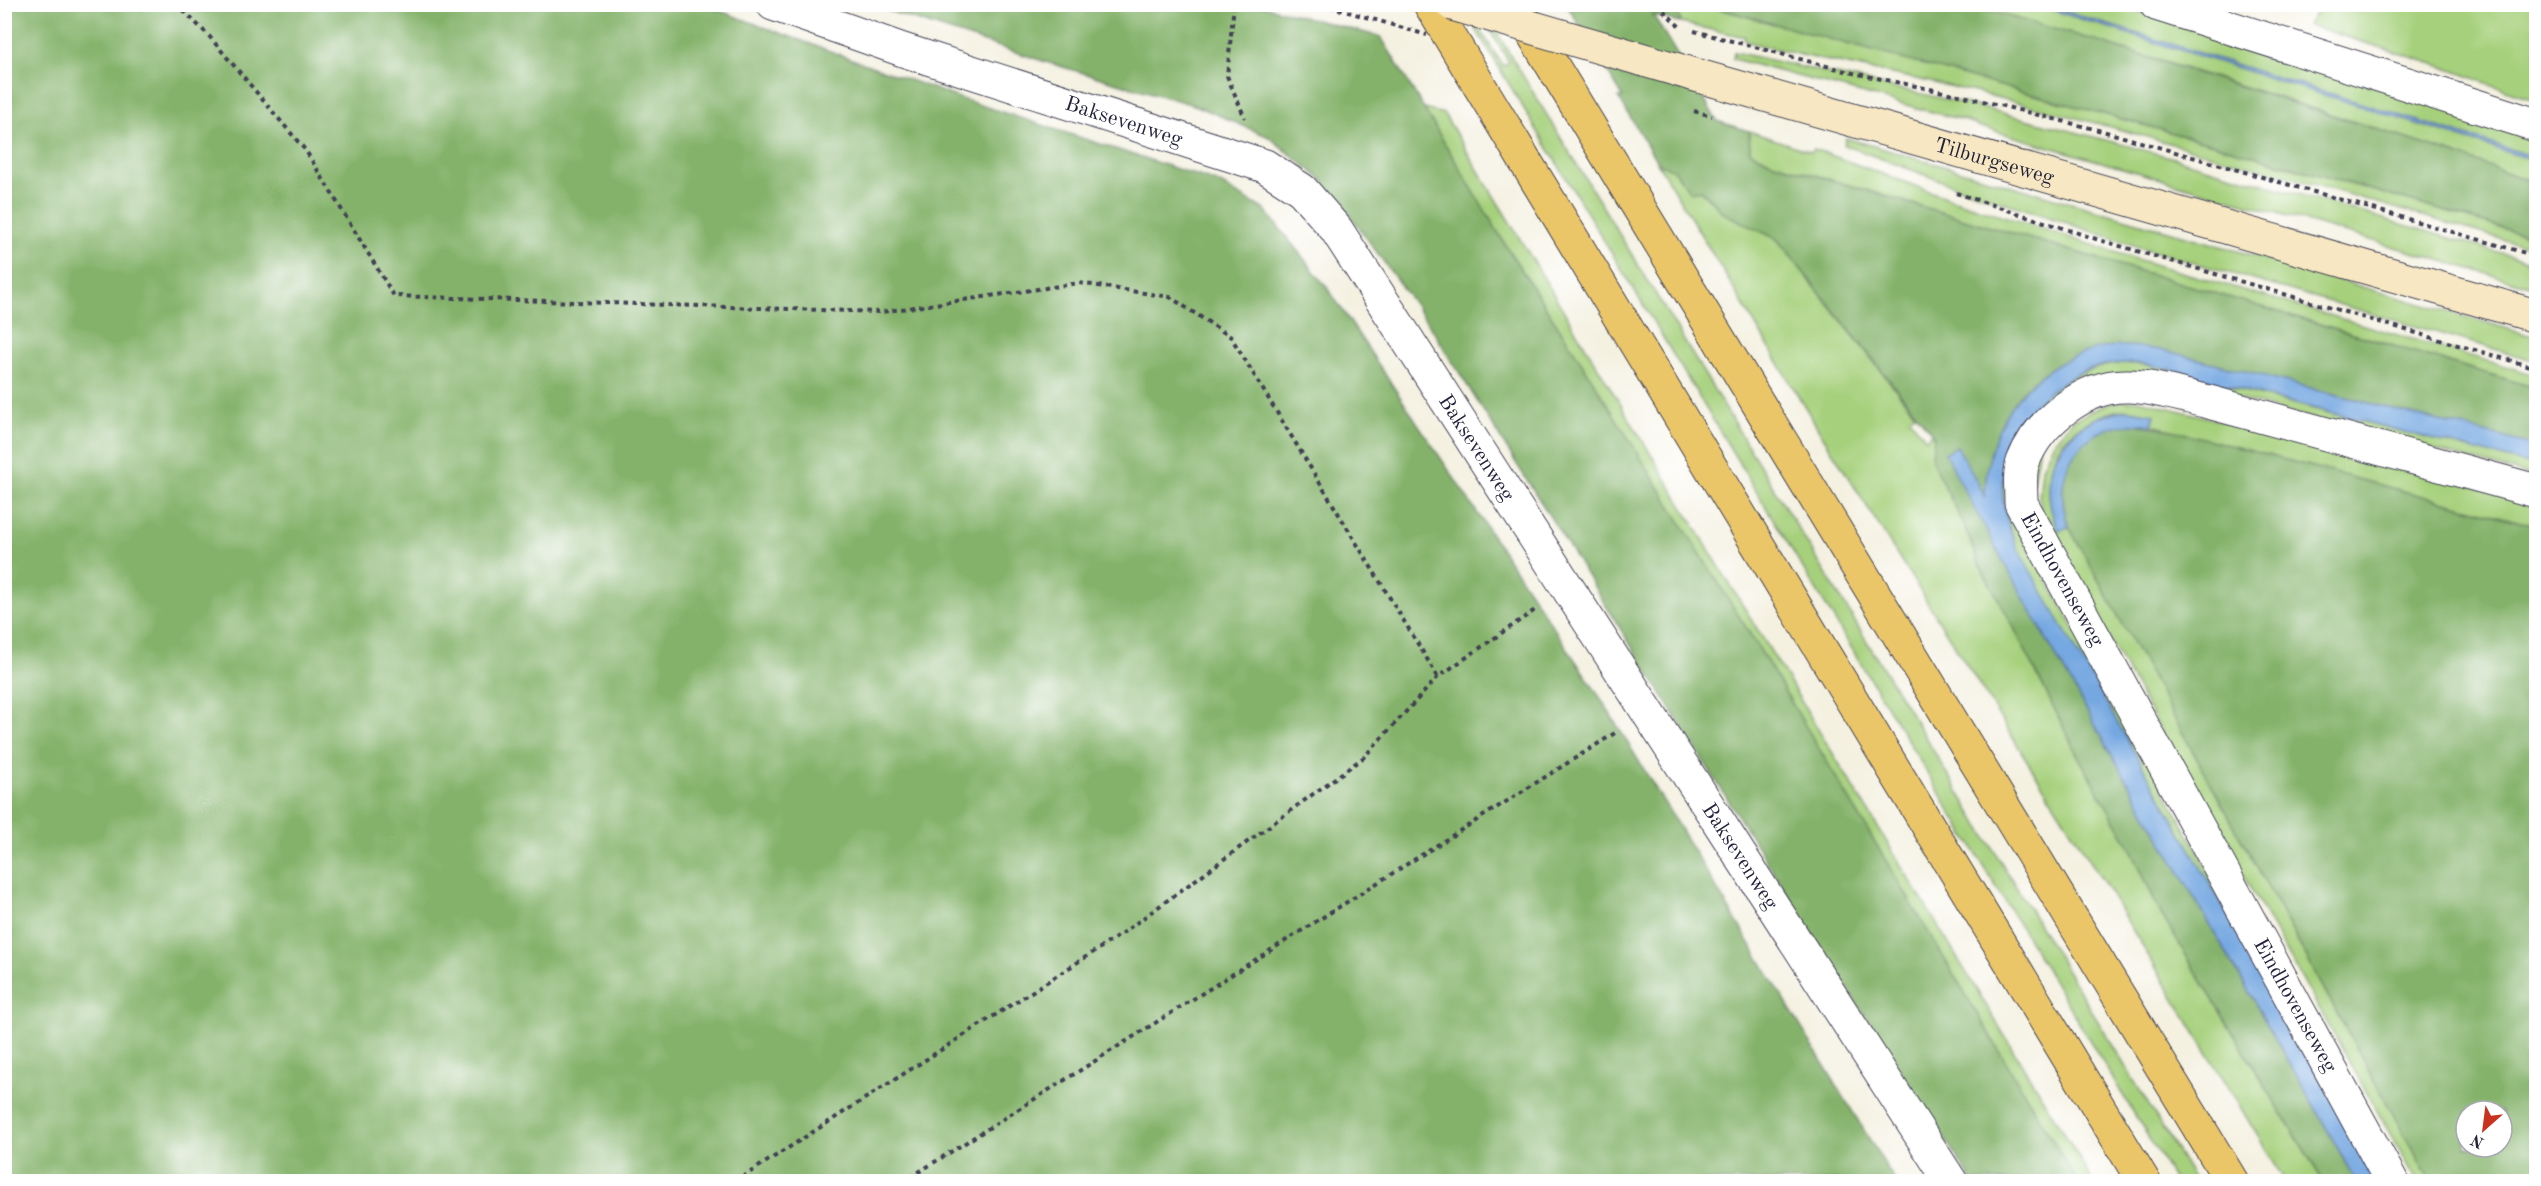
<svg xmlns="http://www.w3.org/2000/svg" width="2541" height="1186" font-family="'Old Standard TT',serif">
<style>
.green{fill:#a6d07b;stroke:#64795b;stroke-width:1.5}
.forest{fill:#84b26b;stroke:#536a53;stroke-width:1.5;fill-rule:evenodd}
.water{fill:#75a7e1;stroke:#4c648e;stroke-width:1.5}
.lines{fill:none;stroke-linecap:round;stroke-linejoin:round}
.street-casing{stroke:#424154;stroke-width:35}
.secondary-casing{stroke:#424154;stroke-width:35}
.highway-casing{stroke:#424154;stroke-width:35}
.path{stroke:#424154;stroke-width:4;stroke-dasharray:4.5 4.5;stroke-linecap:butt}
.street{stroke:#fff;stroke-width:33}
.secondary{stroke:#f7e8c3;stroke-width:33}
.highway{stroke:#ebc669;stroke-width:33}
.secondary-bridge-casing{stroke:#424154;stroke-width:35;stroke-linecap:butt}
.path-bridge{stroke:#424154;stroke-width:4;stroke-dasharray:4.5 4.5;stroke-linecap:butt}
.secondary-bridge{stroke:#f7e8c3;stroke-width:33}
.labels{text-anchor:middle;stroke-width:4.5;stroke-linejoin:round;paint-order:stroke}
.street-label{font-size:21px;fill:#22223b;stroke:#fff}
</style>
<rect width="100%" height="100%" fill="#fff"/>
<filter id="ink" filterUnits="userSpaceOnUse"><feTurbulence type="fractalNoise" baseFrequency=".0167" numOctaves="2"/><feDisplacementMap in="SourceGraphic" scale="12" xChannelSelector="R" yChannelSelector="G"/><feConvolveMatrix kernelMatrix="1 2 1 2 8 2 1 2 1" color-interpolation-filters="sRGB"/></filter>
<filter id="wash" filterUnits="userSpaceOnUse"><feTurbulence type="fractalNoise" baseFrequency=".008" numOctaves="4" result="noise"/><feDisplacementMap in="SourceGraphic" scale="24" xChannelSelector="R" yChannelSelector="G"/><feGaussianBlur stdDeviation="1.35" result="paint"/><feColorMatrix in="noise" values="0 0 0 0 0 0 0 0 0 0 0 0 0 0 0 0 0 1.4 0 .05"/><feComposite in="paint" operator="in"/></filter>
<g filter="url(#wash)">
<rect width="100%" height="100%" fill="#f4f1e1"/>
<g class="green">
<path d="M1461 5H1465L1503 66 1509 62 1474 5H1480L2195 1181H2175Z"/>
<path d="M1675 5H1705L2224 147 2536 238V249C2352 196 2169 140 1983 94 1904 75 1823 62 1744 41L1745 37 1681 23Z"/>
<path d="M1968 5H2036L2536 161V183C2349 117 2159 59 1968 5Z"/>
<path d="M2045 5H2119L2536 137V158Z"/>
<path d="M2320 5H2536V101L2437 65 2308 25Z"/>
<path d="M1734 52 1976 106 2174 158 2536 263V288L1981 127 1966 121 1733 59Z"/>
<path d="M1409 105 1444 114 2093 1181H2060Z"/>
<path d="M1749 131 1812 152 1814 149 1951 199 2136 259 2536 375V388L1771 162 1750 151Z"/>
<path d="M1846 138 2536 337V361L2139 247 1958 187 1844 145Z"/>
<path d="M1657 162 1674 169 1690 192 1700 190 1723 213 1777 239 1915 414 1909 418 1926 439 1931 433 1934 436 1964 525 1980 566 2011 622 2078 756 2130 847 2161 914 2323 1181H2285L2106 886 1825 440Z"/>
<path d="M2123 363 2163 367 2216 384 2536 466V477L2162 379 2045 415 2023 536 2381 1181 2019 552C1976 463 2025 374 2123 363Z"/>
<path d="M2139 400 2536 502V526L2152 425 2155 415C2146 413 2136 410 2127 410 2100 410 2056 435 2053 464 2051 485 2056 509 2058 530L2069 527 2430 1181H2417L2051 537 2041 510 2039 496 2042 468 2054 442 2073 420 2111 402Z"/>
</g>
<g class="forest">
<path d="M5 4 704 5 962 99 1217 182 1265 210 1329 290 1601 699 1895 1181H5Z"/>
<path d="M870 5H1260L1381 37 1508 249 1578 357 1765 658 2077 1181H1972L1811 932 1430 326 1337 197 1322 180 1269 137 1197 106 1049 63Z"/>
<path d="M1567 5H1675L1681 23 1653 15 1717 121 1749 131 1750 151 1771 162 2536 388V446L2167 351C2064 332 1987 391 1985 498L1957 446 1946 453C2075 700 2221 938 2356 1181H2323L2161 914 2130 847 2078 756 2011 622 1980 566 1964 525 1936 470 1932 458 1934 436 1777 239 1723 213 1701 190 1690 192 1674 170 1657 162 1618 97H1623Z"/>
<path d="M1705 5H1968L2080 36 2452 153 2536 183V238L2224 147Z"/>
<path d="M2127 423 2172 430 2536 526V1181H2430L2069 527C2050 476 2073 433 2127 423ZM2466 1111H2502V1147H2466Z"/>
</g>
<g class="water">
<path d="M2036 5H2045L2531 156 2536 158V161Z"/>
<path d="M2113 346H2131L2167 351 2536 446V466C2440 441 2343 416 2247 391 2202 380 2151 356 2105 365 2068 372 2036 397 2017 430 1995 469 2000 513 2019 551L2381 1181H2356C2221 938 2075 700 1945 453L1957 446 1985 496C1987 416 2032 359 2113 346Z"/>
<path d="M2128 410 2155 414 2152 425C2088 416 2046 465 2069 527L2058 530C2032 471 2064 417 2128 410Z"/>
</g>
</g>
<g filter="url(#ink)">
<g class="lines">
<defs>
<g id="street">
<path id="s1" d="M773 4 903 50 1265 166 1302 190 1336 229 1951 1182"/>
<path d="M2156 4 2536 125"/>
<path d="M2392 1182 2021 503C2021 491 2019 473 2023 462 2038 422 2085 384 2129 386 2155 387 2180 395 2205 401L2536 491"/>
</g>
<g id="secondary">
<path id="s2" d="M1685 72 2536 316"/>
</g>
<g id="highway">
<path d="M1430 4 2144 1182"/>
<path d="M1515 4 2232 1182"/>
</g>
</defs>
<use href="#street" class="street-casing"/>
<use href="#secondary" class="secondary-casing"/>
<use href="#highway" class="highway-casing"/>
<g class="path">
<path d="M177 4 209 36 306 151 394 296 881 312 1079 283 1170 297 1231 337 1438 677"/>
<path d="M1234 4 1227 76 1245 118"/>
<path d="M1657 4 1680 27"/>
<path d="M1694 31 1853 73 1963 96 2106 132 2536 256"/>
<path d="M1956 193 2096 239 2536 368"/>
<path d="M735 1182 1117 937 1364 757 1438 677 1535 610"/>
<path d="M903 1182 1615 733"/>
</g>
<use href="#street" class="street"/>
<use href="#secondary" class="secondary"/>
<use href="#highway" class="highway"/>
<defs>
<path id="secondary-bridge" d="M1452 4 1685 72"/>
</defs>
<use href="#secondary-bridge" class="secondary-bridge-casing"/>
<g class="path-bridge">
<path d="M1321 4 1427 35"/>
<path d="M1694 111 1712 116"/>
</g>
<use href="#secondary-bridge" class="secondary-bridge"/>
</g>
</g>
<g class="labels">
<g class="street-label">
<text dy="7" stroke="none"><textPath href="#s1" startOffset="370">Baksevenweg</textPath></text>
<text dy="7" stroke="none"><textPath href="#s2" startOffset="322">Tilburgseweg</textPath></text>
<text dy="7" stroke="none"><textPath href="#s1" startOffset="874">Baksevenweg</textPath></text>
<text transform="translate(2063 579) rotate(61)" y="7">Eindhovenseweg</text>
<text dy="7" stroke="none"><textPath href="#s1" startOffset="1360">Baksevenweg</textPath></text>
<text transform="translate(2296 1005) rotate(61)" y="7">Eindhovenseweg</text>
</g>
</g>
<rect width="2541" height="1186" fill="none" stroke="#fff" stroke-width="24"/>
<g transform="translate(2484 1129) rotate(208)"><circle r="28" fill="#ffffff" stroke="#a7a7b1" stroke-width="1.5"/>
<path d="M0-4.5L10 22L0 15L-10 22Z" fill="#c8321e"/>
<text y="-9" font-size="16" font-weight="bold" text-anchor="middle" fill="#22223b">N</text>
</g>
</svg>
